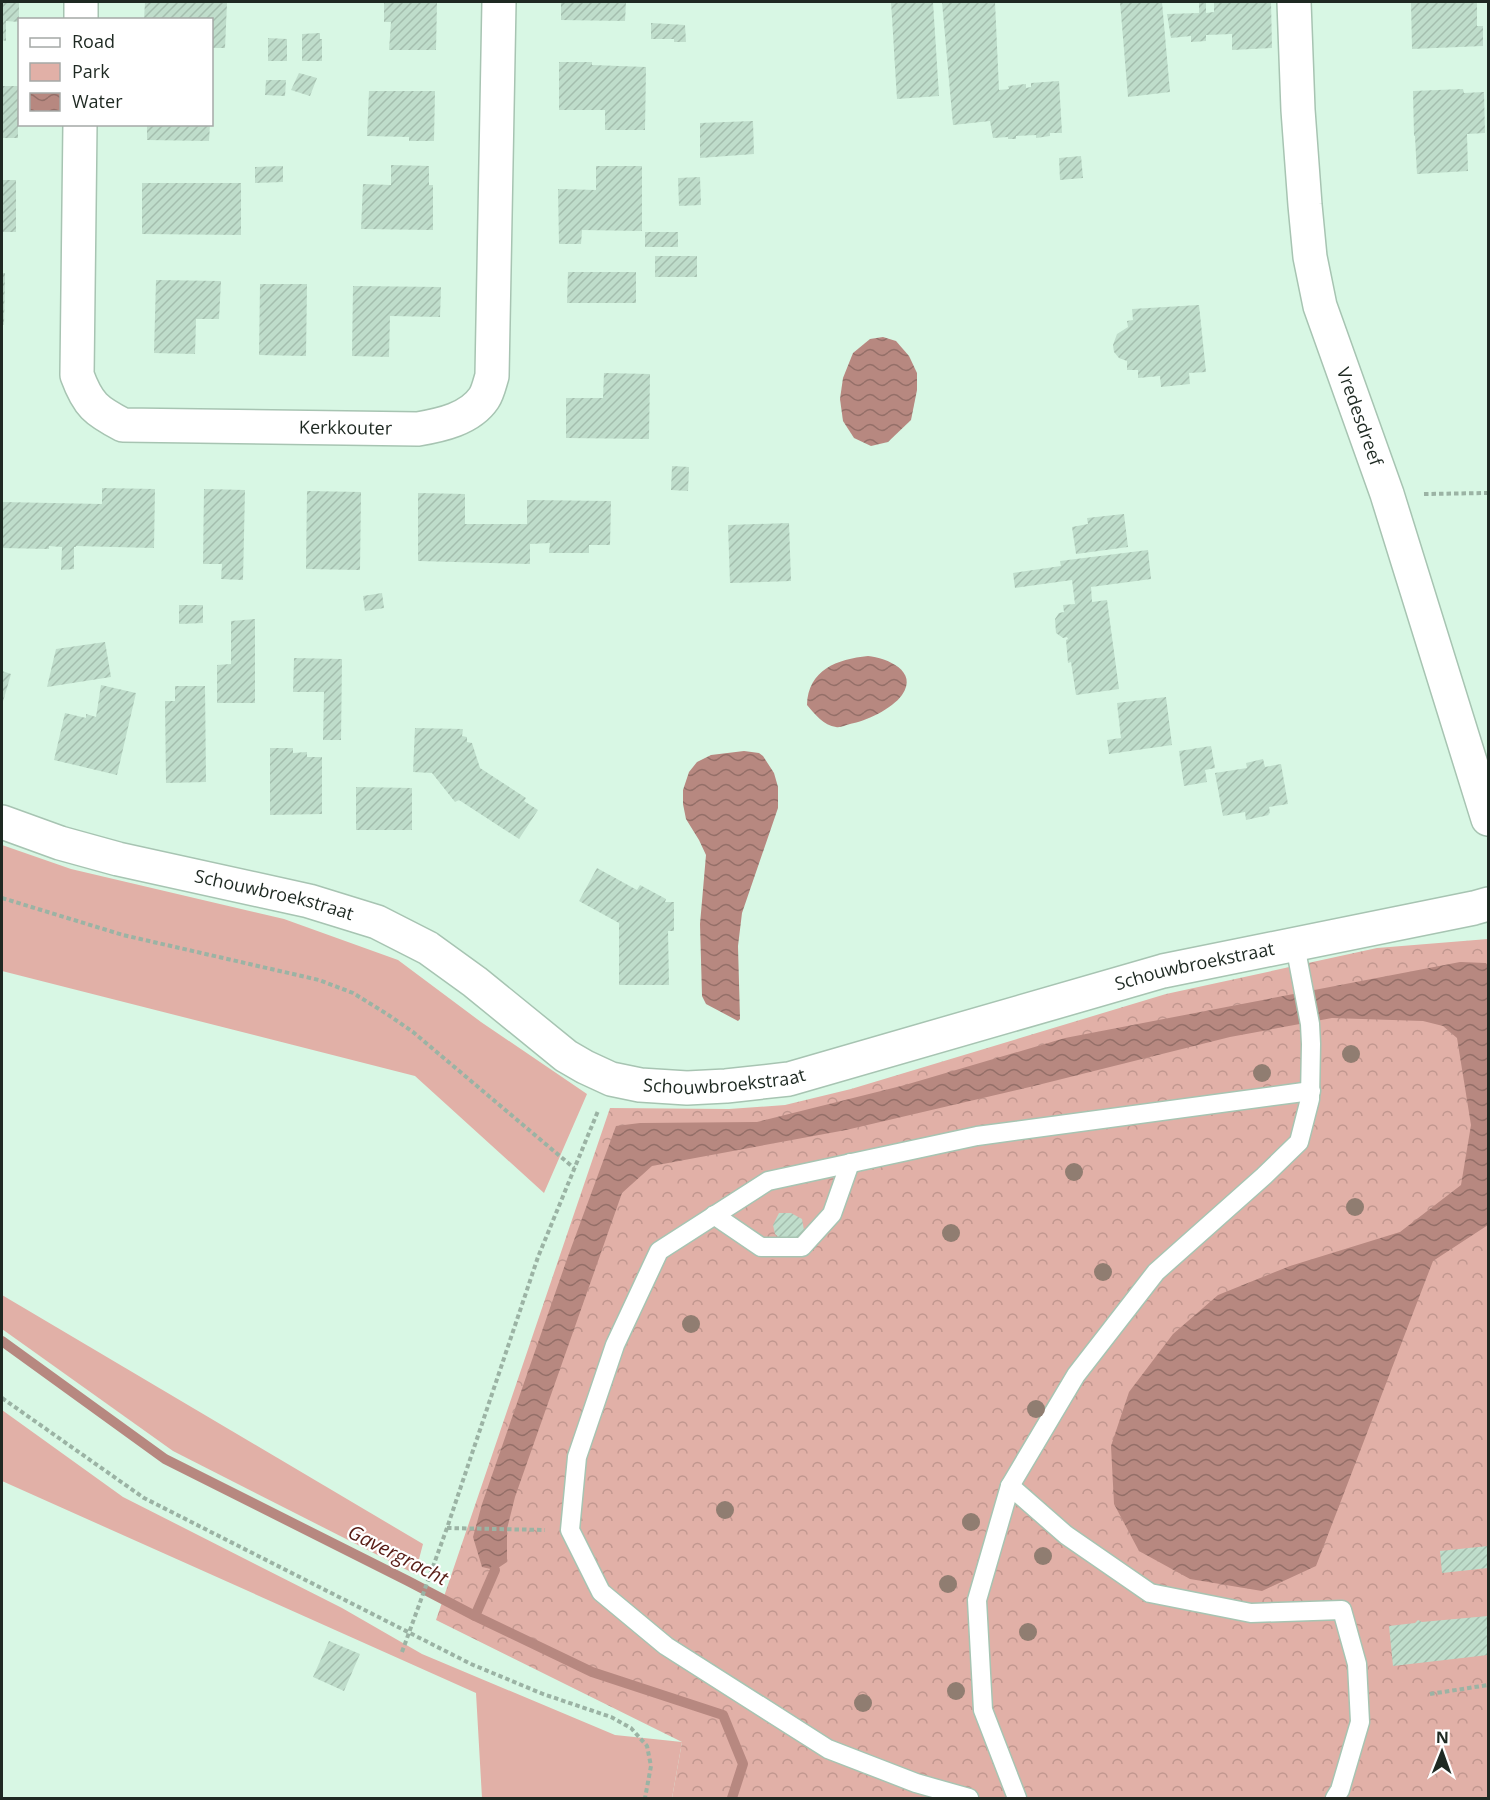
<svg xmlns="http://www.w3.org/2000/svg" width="1490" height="1800" font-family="'Open Sans',sans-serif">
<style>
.green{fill:#e1b0a7}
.forest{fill:url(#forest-crowns)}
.water{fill:url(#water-waves)}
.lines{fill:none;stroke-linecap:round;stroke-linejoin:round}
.stream{stroke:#b78880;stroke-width:10}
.building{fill:url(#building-hatch)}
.service-casing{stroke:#a7c4b2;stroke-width:21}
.minor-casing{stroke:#a7c4b2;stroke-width:36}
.path{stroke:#9bb3a4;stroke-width:4;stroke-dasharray:4.5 3;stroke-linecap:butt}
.service{stroke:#fff;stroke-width:18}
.minor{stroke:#fff;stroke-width:33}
.tree{fill:#907d71}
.labels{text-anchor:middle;stroke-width:4.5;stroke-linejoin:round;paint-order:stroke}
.street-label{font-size:18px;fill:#1e2922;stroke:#fff}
.water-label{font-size:20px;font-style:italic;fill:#571c15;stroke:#fff}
</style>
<defs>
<pattern id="forest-crowns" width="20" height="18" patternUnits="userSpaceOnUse" patternTransform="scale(1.5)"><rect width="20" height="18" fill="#e1b0a7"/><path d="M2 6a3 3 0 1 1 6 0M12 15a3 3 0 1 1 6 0" fill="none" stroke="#c1978f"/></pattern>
<pattern id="water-waves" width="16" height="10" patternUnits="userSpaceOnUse" patternTransform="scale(1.5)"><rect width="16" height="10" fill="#b78880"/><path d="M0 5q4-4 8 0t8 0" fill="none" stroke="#946f68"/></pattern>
<pattern id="building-hatch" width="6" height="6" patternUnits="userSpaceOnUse" patternTransform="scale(1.5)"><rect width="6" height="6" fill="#bfddcb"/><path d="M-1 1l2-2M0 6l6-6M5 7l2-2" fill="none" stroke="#a4beae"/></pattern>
</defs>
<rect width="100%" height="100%" fill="#d8f7e4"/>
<g class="green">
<path d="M2 845 71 869 284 919 398 960 481 1022 587 1094 544 1193 415 1076 2 971Z"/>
<path d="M2 1295 423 1544 415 1574 173 1451 2 1329Z"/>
<path d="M2 1410 123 1497 342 1608 422 1654 615 1735 682 1742 672 1798H482L476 1693 2 1481Z"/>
</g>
<path class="forest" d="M1488 939V1798H672L682 1742 436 1620 610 1108 729 1109 785 1105 851 1089 1166 994 1377 948Z"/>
<g class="water">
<path d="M883 337 896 341 909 356 917 373V390L911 420 888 442 871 446 854 438 843 421 840 399 843 378 853 353 870 339Z"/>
<path d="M868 656C887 658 919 671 902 695 892 709 866 721 850 724 846 725 840 728 836 727 824 726 814 713 807 705 808 670 837 659 868 656Z"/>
<path d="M744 751 759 753 763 756 774 773 778 787V808L742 913 738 946 740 1019 738 1021 706 1004 702 996 700 924 706 855 699 840 686 819 683 804V790L689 772 697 762 711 755Z"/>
<path d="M1460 962 1486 963 1488 966V1225L1433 1261 1316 1566 1262 1591 1190 1579 1139 1551 1114 1504 1111 1446 1129 1392 1173 1334 1218 1295 1290 1266 1400 1232 1461 1185 1471 1125 1457 1038 1443 1026 1423 1021 1332 1018 1230 1037 1034 1086 846 1130 652 1166 622 1193 515 1497 507 1529V1562L495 1570 482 1567 473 1537 482 1504 567 1259 616 1126 640 1123 757 1122 905 1085 1065 1038Z"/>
</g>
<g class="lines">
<g class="stream">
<path d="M2 1341 165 1459 408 1581 475 1616 592 1672 723 1715 743 1764 732 1798"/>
<path d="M475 1616 495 1570"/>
</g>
</g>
<g class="building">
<path d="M2 2H19V22L6 21V41L2 40Z"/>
<path d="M145 2 227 3 225 48H212V20H144Z"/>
<path d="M384 2H437L436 50H389L391 22H384Z"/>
<path d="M561 2H626L625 21 561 20Z"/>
<path d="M891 2H933L939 96 897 99Z"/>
<path d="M942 2H995L999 90 1009 89 1008 86 1026 84V88L1031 87V83L1059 81 1062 133H1050V136L1036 138V135L1016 136V139H1008V137L993 138 990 121 953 125Z"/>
<path d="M1120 2H1162L1170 92 1128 97Z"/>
<path d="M1199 2H1206V13L1214 12V2H1271L1272 48 1232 50V34L1206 35V41L1191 42V36L1171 38 1167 14 1199 13Z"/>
<path d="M1411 2H1477V26H1483V46L1412 49Z"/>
<path d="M651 23 685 25 686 42H674V39H651Z"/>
<path d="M320 33V39H322V61H302V34Z"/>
<path d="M268 38 287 39V61H268Z"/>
<path d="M559 62H592V65L646 67 645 130H605V110H559Z"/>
<path d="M299 73 317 78 310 96 291 90Z"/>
<path d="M266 80H286L285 96 265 95Z"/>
<rect x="2" y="86" width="16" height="52"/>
<path d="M1463 89 1464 93 1484 92 1485 133 1467 134 1468 171 1417 174 1415 136H1414L1413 91Z"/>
<path d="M369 91H435L434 141H409V137L367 136Z"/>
<path d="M753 121 754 154 700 158V123Z"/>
<path d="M147 124H210L209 141 147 140Z"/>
<path d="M1081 156 1083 178 1060 180 1059 158Z"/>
<path d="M391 165 429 166V185H433V230L361 229 363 184 391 185Z"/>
<path d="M283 166V182L255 183V167Z"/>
<path d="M596 166H642V231L582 230 581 244H559L558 189 596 190Z"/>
<path d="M700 177 701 205 679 206 678 178Z"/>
<rect x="2" y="180" width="14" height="52"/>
<path d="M142 183H241V235L142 234Z"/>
<rect x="645" y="232" width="33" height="15"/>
<rect x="655" y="256" width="42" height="21"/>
<path d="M568 272H636V303H567Z"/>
<path d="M2 273H5L4 325H2Z"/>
<path d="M156 280 221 281 219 319H196L195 354 154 353Z"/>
<path d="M260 284H307L306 356 259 355Z"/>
<path d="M353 286 441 287 440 317 390 316 389 357 352 356Z"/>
<path d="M1199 305 1206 372 1189 373 1190 384 1161 387 1160 376 1138 378V370H1127V361L1119 358 1114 352 1113 345 1117 334 1128 327 1127 321 1133 320 1132 309Z"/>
<path d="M604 373 650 374 649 439 566 438V398H603Z"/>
<path d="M672 466 689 467 688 491 671 490Z"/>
<path d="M102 488 155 489 154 548 76 546V547H74V569L61 570 62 547 49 546V549L2 548V502L102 504Z"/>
<path d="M204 489 245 490 243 580 221 579 222 564H203Z"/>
<path d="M307 491 361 492 360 570 306 569Z"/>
<path d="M418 493 465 494V524H527V500L611 501 610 545H589V553H549L550 543 530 544V564L418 561Z"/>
<path d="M1124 514 1128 547 1076 554 1072 527 1088 524 1087 518Z"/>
<path d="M789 523 791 581 730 583 728 525Z"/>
<path d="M1148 550 1151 579 1091 587 1092 602 1107 600 1119 689 1076 695 1071 662 1068 663 1066 640 1068 639 1067 637 1063 638 1056 633 1055 619 1059 613 1064 612 1063 605 1075 604 1072 580 1015 588 1013 573 1061 566 1060 561Z"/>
<path d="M382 593 384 608 365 611 363 596Z"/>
<path d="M179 605H203V623L179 624Z"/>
<path d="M255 619V703H217V665L231 664V621Z"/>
<path d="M105 642 111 677 47 687 56 649Z"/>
<path d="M294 658 342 659 341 740H323L324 692H293Z"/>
<path d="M2 671 11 674 2 705Z"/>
<path d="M101 685 136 693 117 775 54 760 65 713 86 718V714L96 717Z"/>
<path d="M175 686H205L206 782 166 783 165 701H175Z"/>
<path d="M1166 697 1172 745 1109 754 1107 740 1121 738 1117 703Z"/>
<path d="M415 728 463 729 462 736 467 737V742L472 743 480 768 526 798 524 801 538 810 519 839 459 800 455 802 432 773 413 772Z"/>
<path d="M1211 746 1215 768 1205 770 1207 782 1184 786 1179 751Z"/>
<path d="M270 748H293V753L307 752V757H322V814L270 815Z"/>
<path d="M1263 759 1265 767 1281 764 1288 804 1269 807 1270 813 1268 814 1269 815 1246 820 1245 812 1223 816 1215 773 1247 768 1246 763Z"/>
<path d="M356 787 412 788V830H356Z"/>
<path d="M597 868 637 890 640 885 666 899 665 902H674V931H668L669 985H619V923L579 901Z"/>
<path d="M779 1213H791L802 1219 804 1230 798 1240 785 1243 775 1234 773 1225Z"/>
<path d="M1488 1546V1568L1442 1573 1440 1551Z"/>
<path d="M1488 1616V1655L1393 1666 1389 1626 1415 1623 1418 1620 1422 1622Z"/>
<path d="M329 1641 360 1654 344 1691 313 1677Z"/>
</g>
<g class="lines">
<defs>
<g id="service">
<path d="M714 1215 761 1247H802L832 1214 850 1163"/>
<path d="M1010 1486 1066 1535 1150 1593 1251 1613 1342 1610 1357 1664 1360 1722 1340 1790 1335 1798"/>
<path d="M969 1798 916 1783 828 1749 666 1646 601 1592 570 1530 577 1457 615 1345 659 1251 768 1181 977 1136 1311 1091"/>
<path d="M1017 1798 983 1710 977 1600 1010 1486 1076 1375 1156 1272 1264 1176 1299 1142 1310 1099 1311 1044 1310 1024 1295 945"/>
</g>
<g id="minor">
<path id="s1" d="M1294 2 1298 110 1305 205 1310 257 1320 306 1387 494 1488 819"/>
<path d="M81 20V2"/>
<path id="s2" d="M80 124 77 375C88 405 96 411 123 425L418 429C441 425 470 419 484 398 488 392 490 382 492 376L499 2"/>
<path id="s3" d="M2 822 60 843 118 859 309 901 377 922 428 948 475 982 566 1056 585 1067 611 1079 640 1085 687 1088 726 1086 789 1079 1163 971 1474 908 1488 904"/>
</g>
</defs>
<use href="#service" class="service-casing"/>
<use href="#minor" class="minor-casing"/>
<g class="path">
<path d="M1424 494 1488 493"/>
<path d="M2 898 123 935 319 980 353 993 387 1014 413 1032 574 1168"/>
<path d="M2 1398 144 1498 471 1664 543 1694 611 1717 631 1728 647 1746 651 1766 645 1798"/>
<path d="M447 1528 545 1530"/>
<path d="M402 1652 447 1528 538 1257 598 1111"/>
<path d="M1430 1694 1488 1685"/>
</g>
<use href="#service" class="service"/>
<use href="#minor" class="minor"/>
</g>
<g class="tree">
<circle cx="1351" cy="1054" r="9"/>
<circle cx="1262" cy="1073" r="9"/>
<circle cx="1074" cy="1172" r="9"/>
<circle cx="1355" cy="1207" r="9"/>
<circle cx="951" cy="1233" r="9"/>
<circle cx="1103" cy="1272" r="9"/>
<circle cx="691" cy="1324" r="9"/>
<circle cx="1036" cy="1409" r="9"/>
<circle cx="725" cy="1510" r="9"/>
<circle cx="971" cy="1522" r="9"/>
<circle cx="1043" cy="1556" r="9"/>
<circle cx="948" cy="1584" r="9"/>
<circle cx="1028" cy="1632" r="9"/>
<circle cx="956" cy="1691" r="9"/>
<circle cx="863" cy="1703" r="9"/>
</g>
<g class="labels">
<g class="street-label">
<text dy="6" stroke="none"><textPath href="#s1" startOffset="423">Vredesdreef</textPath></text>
<text dy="6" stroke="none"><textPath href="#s2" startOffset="544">Kerkkouter</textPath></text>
<text dy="6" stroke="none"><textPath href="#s3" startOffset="282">Schouwbroekstraat</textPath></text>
<text dy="6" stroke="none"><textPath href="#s3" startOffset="1272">Schouwbroekstraat</textPath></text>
<text dy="6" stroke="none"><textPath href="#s3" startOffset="786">Schouwbroekstraat</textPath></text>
</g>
<g class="water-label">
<text transform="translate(398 1555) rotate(27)" y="7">Gavergracht</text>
</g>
</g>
<rect width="1490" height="1800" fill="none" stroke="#1e2922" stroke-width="6"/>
<rect x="18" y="18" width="195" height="108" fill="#ffffff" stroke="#a5a9a7" stroke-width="1.5"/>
<rect x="30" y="38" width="30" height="9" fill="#ffffff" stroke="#a5a9a7" stroke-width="1.5"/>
<text x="72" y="48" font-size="18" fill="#1e2922">Road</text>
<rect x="30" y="63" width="30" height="18" fill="#e1b0a7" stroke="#a5a9a7" stroke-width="1.5"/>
<text x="72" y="78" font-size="18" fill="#1e2922">Park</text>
<rect x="30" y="93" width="30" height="18" fill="url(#water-waves)" stroke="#a5a9a7" stroke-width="1.5"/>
<text x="72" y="108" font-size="18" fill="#1e2922">Water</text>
<g transform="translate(1442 1752) rotate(1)" stroke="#ffffff" stroke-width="4.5" paint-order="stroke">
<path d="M0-4.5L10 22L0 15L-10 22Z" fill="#1e2922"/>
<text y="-9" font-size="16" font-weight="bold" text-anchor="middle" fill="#1e2922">N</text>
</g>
</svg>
